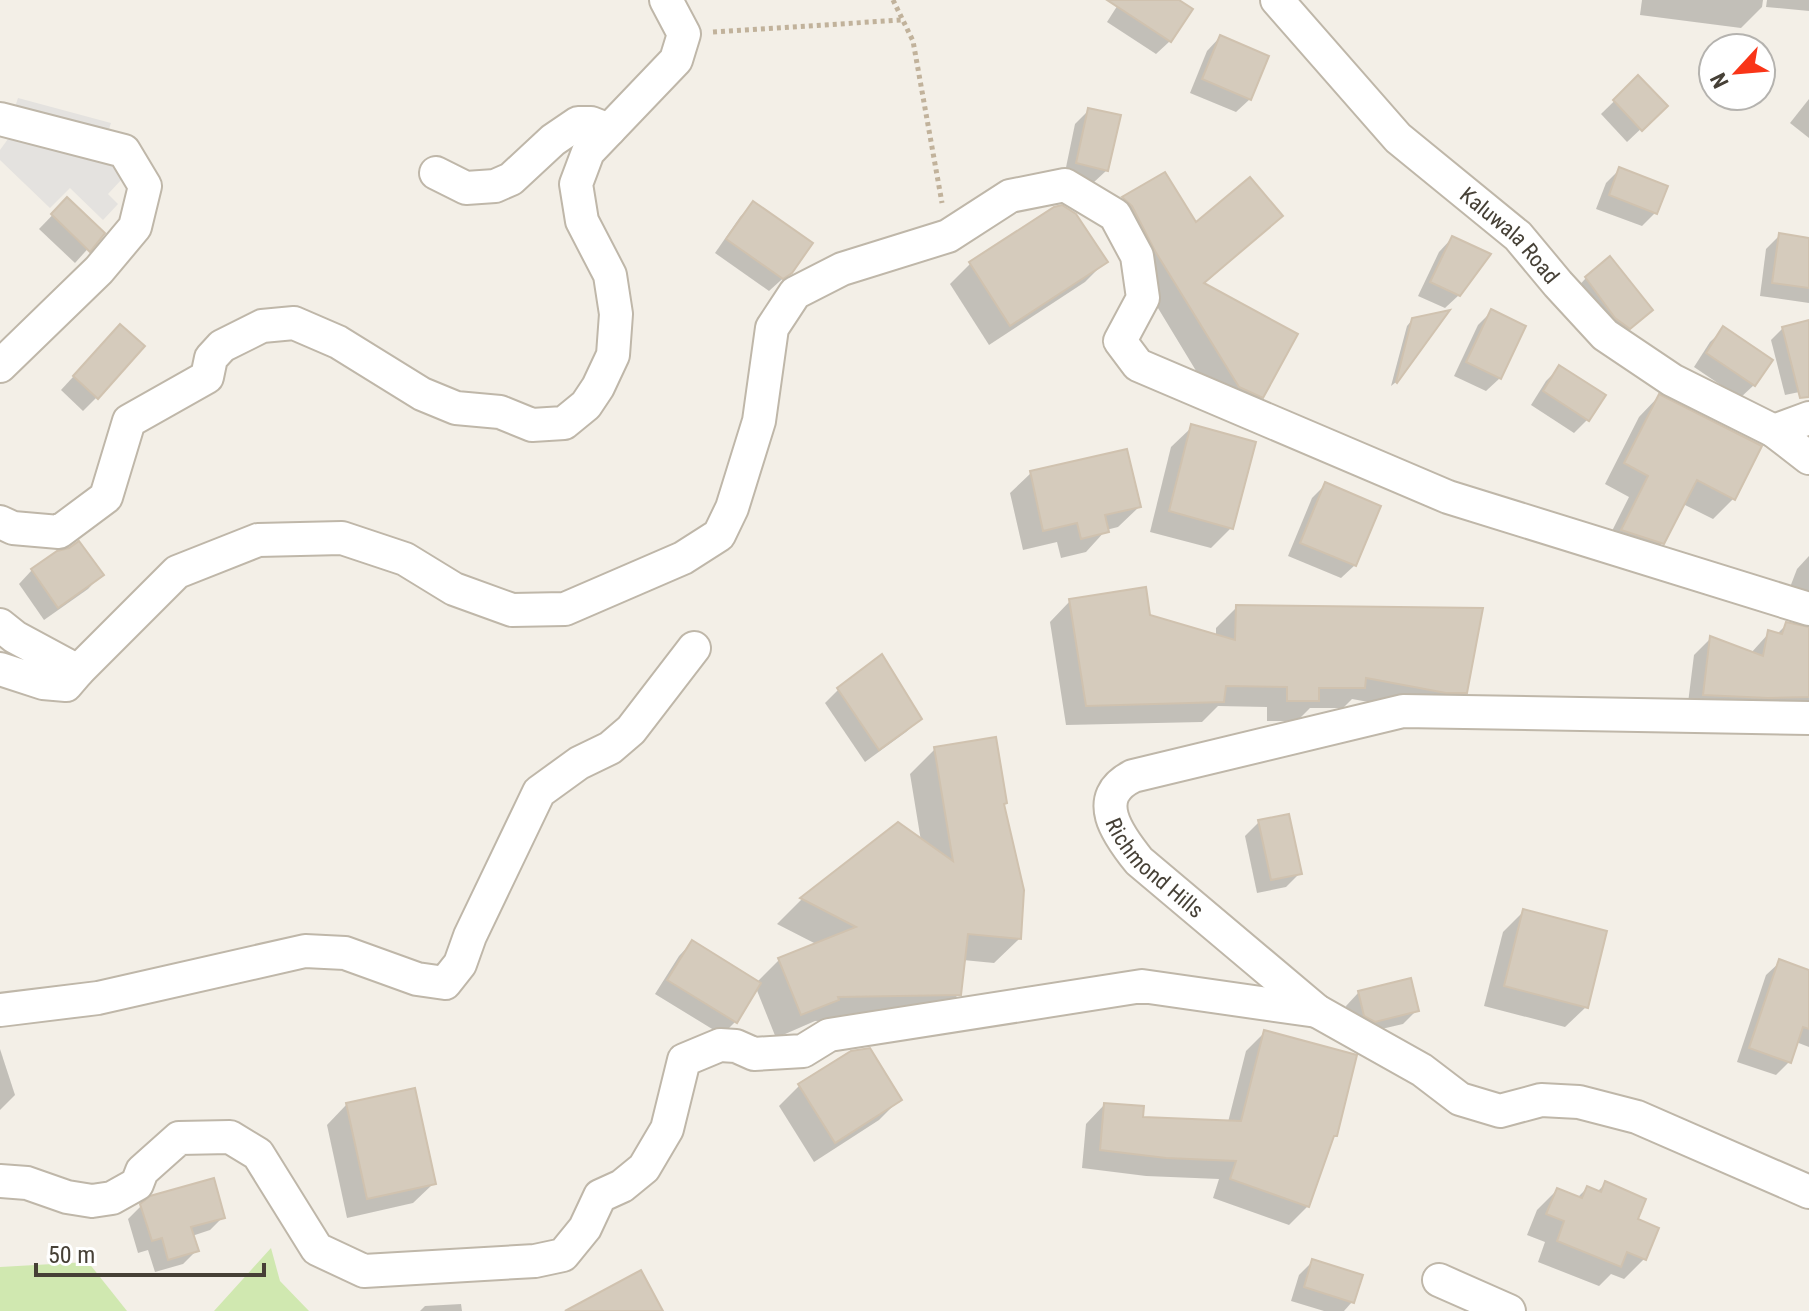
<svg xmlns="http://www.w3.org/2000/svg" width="1809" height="1311" font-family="'Roboto Condensed',sans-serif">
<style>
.green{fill:#d0e8b0}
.parking{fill:#e4e2df}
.shadow{fill:#0003}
.building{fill:#d5cbbc;stroke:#d0c2af;stroke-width:2}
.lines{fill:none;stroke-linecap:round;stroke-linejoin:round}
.minor-casing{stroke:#bfb7a9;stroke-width:36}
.path{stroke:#c1b29b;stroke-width:5;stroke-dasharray:4 4;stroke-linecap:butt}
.minor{stroke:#fff;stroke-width:32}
.labels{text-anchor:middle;stroke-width:6;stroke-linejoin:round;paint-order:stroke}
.street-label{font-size:22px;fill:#464036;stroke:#fff}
</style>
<rect width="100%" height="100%" fill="#f3efe7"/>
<g class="green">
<path d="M271 1248 280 1281 309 1311H214Z"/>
<path d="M88 1262 127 1311H0V1267Z"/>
</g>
<g class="parking">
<path d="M18 98 111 123 107 135 14 110Z"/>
<path d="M8 139 114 160 121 180 108 194 118 204 103 220 70 188 50 208 0 160V150Z"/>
</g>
<g class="shadow">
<path d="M1121 0H1176L1170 41 1156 54 1107 22Z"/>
<path d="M1642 0H1763L1762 7 1741 28 1640 15Z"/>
<path d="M1767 0H1809V11L1766 7Z"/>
<path d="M1220 37 1250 99 1236 112 1190 93 1207 51Z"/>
<path d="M1638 78 1665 106 1627 142 1601 114Z"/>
<path d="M1809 99V138L1790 123Z"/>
<path d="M1089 110 1107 170 1093 183 1064 177 1075 124Z"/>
<path d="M1620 169 1655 213 1642 226 1596 209 1606 183Z"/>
<path d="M1164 174 1196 226 1280 216 1203 285 1262 396 1241 417 1218 407 1104 219 1124 199Z"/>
<path d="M67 200 102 233 75 263 39 229Z"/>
<path d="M753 203 790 272 769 291 715 253 740 217Z"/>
<path d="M1780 235 1809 240V303L1760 296 1766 249Z"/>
<path d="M1452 238 1459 295 1445 308 1418 296 1439 252Z"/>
<path d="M1105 262 1085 282 989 345 950 284 970 264Z"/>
<path d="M1586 278 1637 323 1615 341 1573 292Z"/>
<path d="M1492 311 1500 378 1486 391 1454 376 1478 325Z"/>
<path d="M1445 313 1396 382 1391 386 1407 326 1413 319Z"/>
<path d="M1809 322V390L1785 395 1771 340 1783 328Z"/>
<path d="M1724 329 1754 385 1740 398 1694 367 1710 342Z"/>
<path d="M107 340 97 397 83 411 61 390Z"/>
<path d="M1560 367 1588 419 1574 433 1531 405 1546 381Z"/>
<path d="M1659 396 1733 499 1713 519 1683 504 1662 543 1642 563 1602 551 1629 497 1605 484 1639 417Z"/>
<path d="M1192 427 1231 528 1211 548 1150 532 1171 447Z"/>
<path d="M1031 473 1139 507 1118 527 1106 530 1086 552 1061 558 1057 542 1023 550 1010 493Z"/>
<path d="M1325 485 1355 565 1341 578 1288 556 1312 498Z"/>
<path d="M1809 556V618L1784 603 1797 569Z"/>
<path d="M32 570 101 575 88 589 44 620 19 584Z"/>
<path d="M1070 601 1148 616 1216 637V628L1237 607 1465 692 1445 713 1424 712 1352 699 1343 708H1310L1297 721H1267V707L1218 706 1202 722 1066 725 1050 622Z"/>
<path d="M1787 624 1809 628V712L1687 711 1694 655 1710 639 1751 653 1769 633 1777 634Z"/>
<path d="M838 690 920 719 906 732 865 762 825 703Z"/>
<path d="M935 749 1002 805 1019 939 994 963 963 960 959 994 934 1019 815 1021 776 1038 756 988 735 1022 722 1035 655 994 679 956 692 942 757 982 779 960 818 945 777 924 801 900 898 825 921 841 910 774Z"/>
<path d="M1259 822 1300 873 1286 887 1257 893 1245 836Z"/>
<path d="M1524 911 1586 1007 1565 1027 1484 1006 1503 932Z"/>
<path d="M1780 962 1809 972V1047L1796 1042 1789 1062 1776 1075 1737 1062 1766 975Z"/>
<path d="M1359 992 1417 1010 1403 1024 1360 1034 1351 1029 1346 1006Z"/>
<path d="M1265 1032 1335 1135 1331 1140 1308 1206 1289 1225 1213 1198 1219 1179 1146 1176 1082 1168 1086 1124 1104 1105 1140 1119 1228 1122 1246 1051Z"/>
<path d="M0 1049 15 1095 0 1110Z"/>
<path d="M851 1053 900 1099 879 1120 814 1162 779 1106 799 1086Z"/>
<path d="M347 1104 434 1183 413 1203 347 1218 327 1125Z"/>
<path d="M1605 1184 1636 1220 1645 1258 1624 1279 1611 1274 1599 1286 1538 1262 1545 1242 1527 1235 1537 1210 1557 1190 1577 1198 1587 1188 1597 1192Z"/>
<path d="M142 1205 223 1217 210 1230 192 1236 196 1251 183 1264 155 1272 148 1250 138 1253 128 1219Z"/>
<path d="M1313 1261 1352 1302 1344 1311H1324L1291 1301 1299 1275Z"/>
<path d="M461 1304 462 1311H420L425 1306Z"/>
</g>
<g class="building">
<path d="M1107 0H1179L1193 9 1171 42Z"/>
<path d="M1220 35 1269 56 1251 100 1202 79Z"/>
<path d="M1638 75 1668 106 1642 131 1613 100Z"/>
<path d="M1088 108 1121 115 1108 171 1076 163Z"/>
<path d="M1619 167 1668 186 1657 214 1609 195Z"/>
<path d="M1165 172 1196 222 1250 177 1283 216 1204 283 1298 334 1263 398 1239 387 1155 251 1132 206 1122 197Z"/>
<path d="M67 197 105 233 90 252 51 214Z"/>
<path d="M753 201 813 243 792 273 783 279 726 239Z"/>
<path d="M1062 205 1076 214 1108 262 1010 326 969 262 1054 207Z"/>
<path d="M1779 233 1809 238V288L1772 283Z"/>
<path d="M1452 236 1491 254 1460 296 1430 282Z"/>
<path d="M1610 256 1653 310 1630 329 1615 318 1585 277Z"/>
<path d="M1491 309 1526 326 1501 379 1466 362Z"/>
<path d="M1450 310 1397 383 1396 382 1412 318Z"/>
<path d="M1809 320V397L1800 398 1782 327Z"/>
<path d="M120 324 145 346 98 399 73 376Z"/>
<path d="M1723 326 1773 360 1755 386 1706 353Z"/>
<path d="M1559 365 1606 395 1589 421 1543 391Z"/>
<path d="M1659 394 1762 446 1735 500 1697 480 1664 544 1621 530 1648 476 1624 463Z"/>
<path d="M1191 424 1256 442 1233 529 1169 511Z"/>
<path d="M1127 449 1141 507 1105 515 1109 532 1081 539 1077 523 1043 531 1030 471Z"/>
<path d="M1325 482 1381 506 1356 566 1300 543Z"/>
<path d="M79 541 104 575 58 608 31 569 57 551 69 548Z"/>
<path d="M1146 587 1150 615 1235 640 1236 605 1483 608 1467 693H1446L1366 678 1365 688H1319V701H1287V687L1226 686 1224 702 1086 706 1069 599Z"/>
<path d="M1786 622 1809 627V697L1768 698 1703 695 1710 636 1763 656 1768 630 1782 634Z"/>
<path d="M882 654 922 719 879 750 837 688Z"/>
<path d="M996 737 1007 803 1004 804 1024 890 1021 939 968 934 961 995 838 997 839 1000 801 1015 778 958 856 927 800 898 898 822 953 861 934 747Z"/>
<path d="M1289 814 1302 874 1271 880 1258 820Z"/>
<path d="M1523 909 1607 931 1588 1008 1504 986Z"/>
<path d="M692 940 761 983 737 1023 667 980Z"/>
<path d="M1779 959 1809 970V1029L1803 1027 1791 1063 1749 1048Z"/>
<path d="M1411 978 1419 1011 1375 1022 1364 1016 1358 991Z"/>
<path d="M1264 1030 1357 1055 1337 1136H1334L1309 1207 1230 1179 1236 1161 1166 1158 1100 1150 1104 1103 1144 1106 1143 1117 1241 1121Z"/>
<path d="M870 1048 902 1100 835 1143 798 1084 851 1051Z"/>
<path d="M415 1088 436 1184 367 1199 346 1103Z"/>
<path d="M214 1178 225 1218 191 1227 199 1251 168 1260 162 1238 152 1241 140 1204 150 1196Z"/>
<path d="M1605 1181 1646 1199 1638 1219 1659 1228 1646 1260 1627 1252 1621 1267 1557 1241 1564 1221 1546 1214 1557 1188 1582 1198 1587 1186 1601 1192Z"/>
<path d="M1312 1259 1363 1275 1354 1303 1304 1287Z"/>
<path d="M641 1270 663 1311H565Z"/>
</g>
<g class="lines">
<defs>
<g id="minor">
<path id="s1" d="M1277 0 1398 138 1518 236 1558 284 1605 335 1672 380 1774 431 1809 458"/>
<path d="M0 119 124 151 145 186 135 227 99 270 0 366"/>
<path d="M436 173 466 188 495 186 511 179 553 140 578 123H591L609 130"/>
<path d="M1774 431 1809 418"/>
<path d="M0 522 13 528 59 532 106 497 129 421 207 377 211 358 222 346 262 326 294 323 338 342 422 394 456 408 500 412 532 425 564 423 586 405 598 387 613 355 616 314 610 275 582 221 576 184 588 152 676 60 684 34 666 0"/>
<path d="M0 625 15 637 78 671 66 685 43 683 0 669"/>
<path d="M78 671 177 572 258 540 342 538 405 559 454 589 512 610 565 609 683 558 719 535 732 508 759 421 772 328 795 293 842 269 948 236 1010 196 1065 185 1115 215 1137 256 1143 298 1120 341 1138 365 1448 497 1809 609"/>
<path id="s2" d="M1809 718 1403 711 1133 776C1090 797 1118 835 1139 861L1317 1011 1422 1070 1460 1099 1500 1111 1541 1100 1579 1102 1637 1117 1809 1192"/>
<path d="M0 1010 98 998 305 951 345 953 417 979 445 983 460 964 470 936 539 792 579 763 610 748 631 730 694 648"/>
<path d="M0 1181 27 1183 67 1197 92 1201 112 1198 137 1184 142 1171 179 1138 230 1137 258 1154 317 1249 364 1271 535 1261 563 1255 585 1228 600 1196 622 1186 644 1168 667 1129 684 1060 720 1045 736 1046 754 1054 803 1051 829 1035 1142 986 1317 1011"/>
<path d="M1439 1280 1509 1311"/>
</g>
</defs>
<use href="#minor" class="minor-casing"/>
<g class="path">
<path d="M893 0 913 41 942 203"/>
<path d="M713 32 902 20"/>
</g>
<use href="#minor" class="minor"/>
</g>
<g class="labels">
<g class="street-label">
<text dy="8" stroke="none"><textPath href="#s1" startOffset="332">Kaluwala Road</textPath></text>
<text dy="8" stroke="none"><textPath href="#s2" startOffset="802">Richmond Hills</textPath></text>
</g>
</g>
<g transform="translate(1737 72) rotate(244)"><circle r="38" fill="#ffffff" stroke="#b5b3af" stroke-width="2"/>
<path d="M0-6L14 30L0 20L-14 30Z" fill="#f93518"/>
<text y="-12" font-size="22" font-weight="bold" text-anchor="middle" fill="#464036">N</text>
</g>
<path d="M36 1263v12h228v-12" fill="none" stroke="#464036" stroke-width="4"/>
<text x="48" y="1263" font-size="24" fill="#464036" stroke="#ffffff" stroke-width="6" paint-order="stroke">50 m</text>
</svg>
